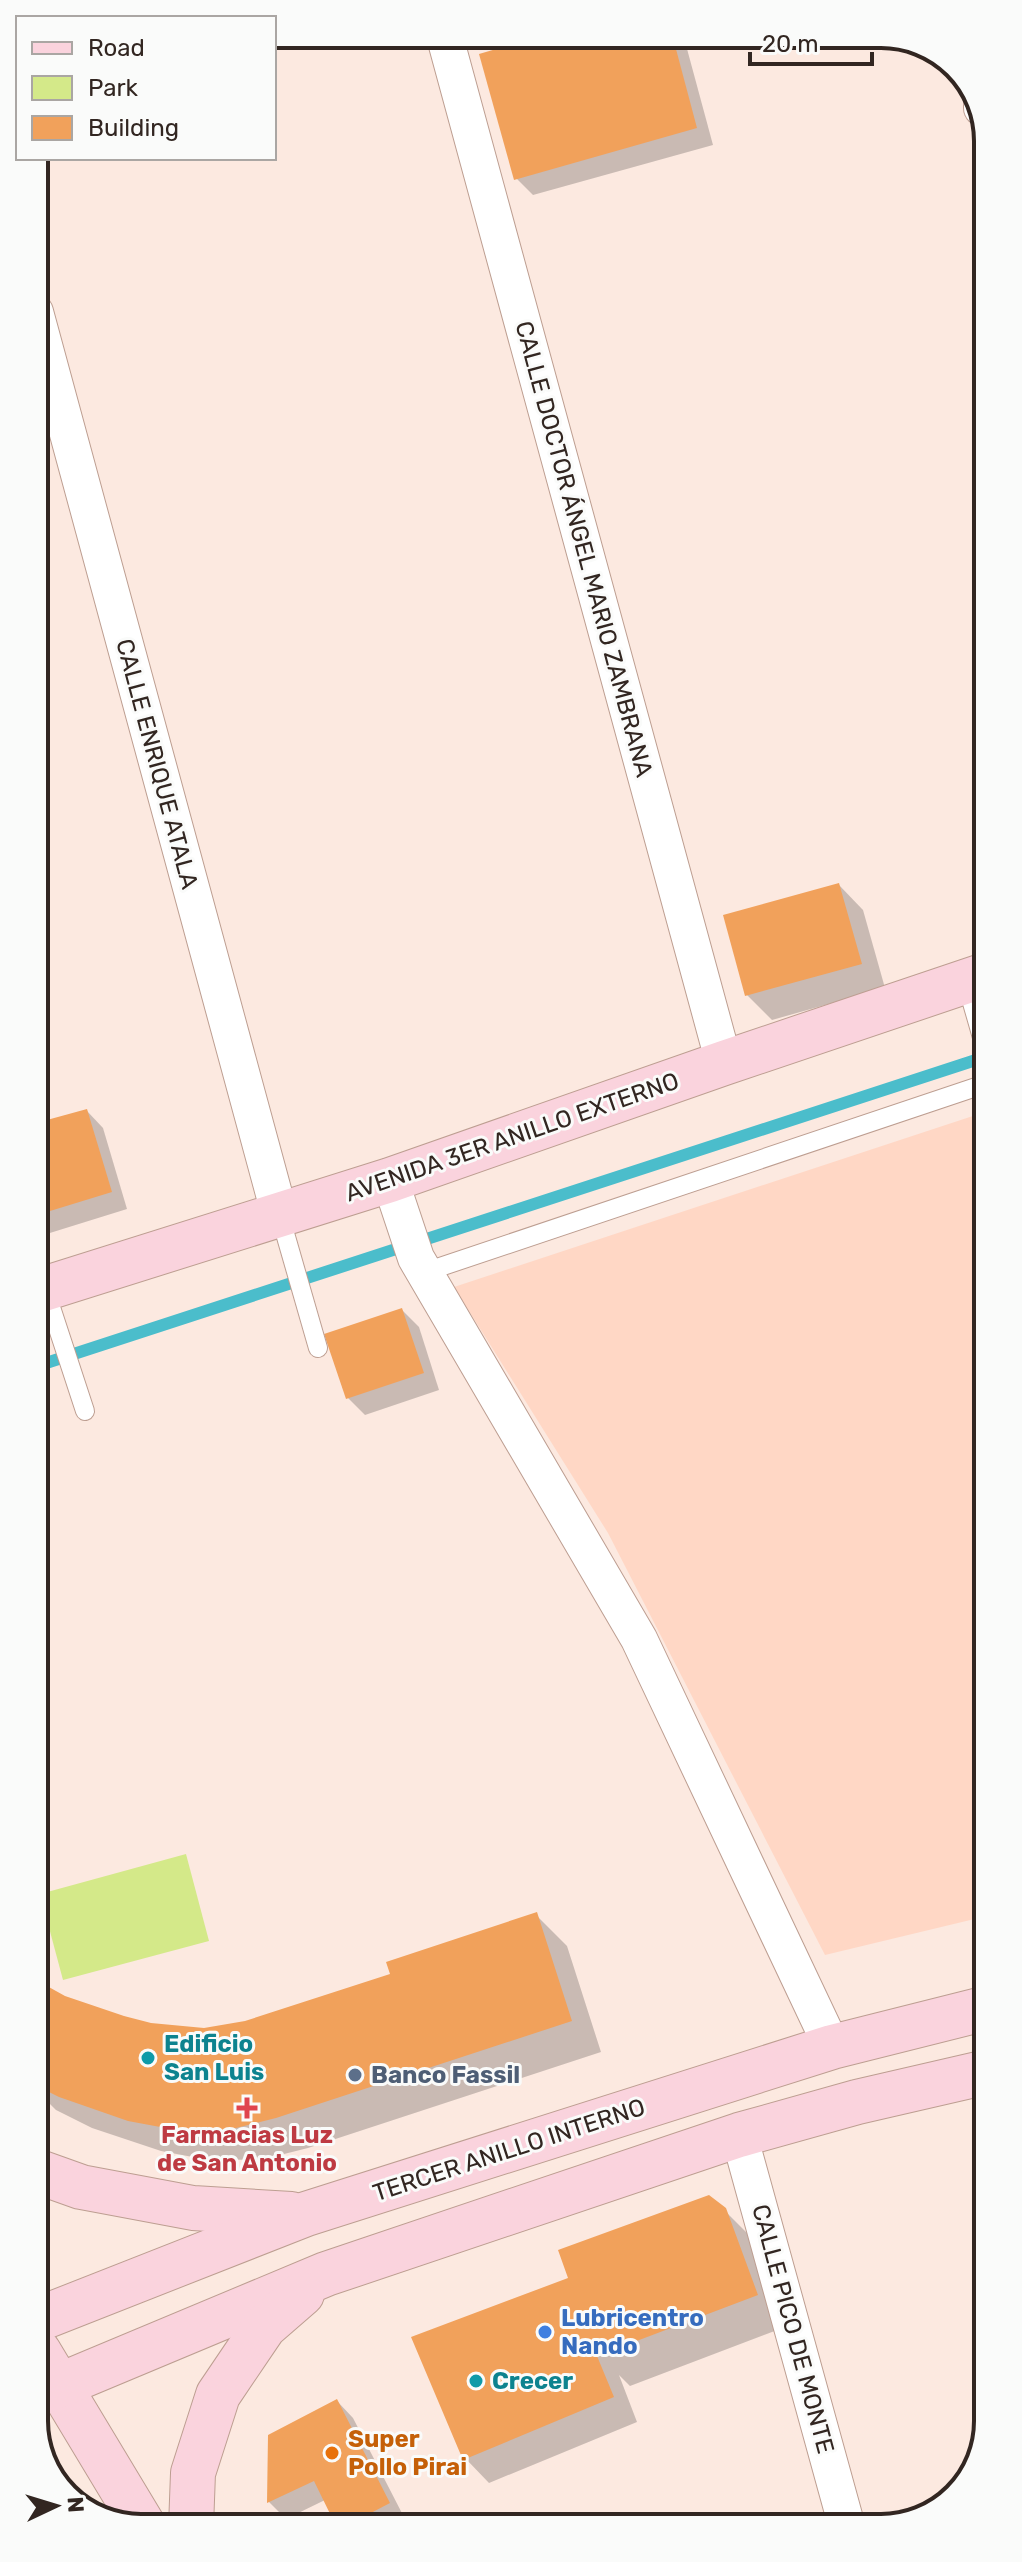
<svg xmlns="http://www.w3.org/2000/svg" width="1022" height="2562" font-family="Rubik,sans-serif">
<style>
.built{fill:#ffd7c5}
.green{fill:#d4e989}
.shadow{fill:#0003}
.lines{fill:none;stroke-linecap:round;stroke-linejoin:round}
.stream{stroke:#4bbdcb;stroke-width:12}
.building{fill:#f1a15b}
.lane-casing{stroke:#bd9e91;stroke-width:20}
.street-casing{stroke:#bd9e91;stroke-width:38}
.secondary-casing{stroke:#bd9e91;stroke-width:46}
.lane{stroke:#fff;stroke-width:18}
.street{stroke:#fff;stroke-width:36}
.secondary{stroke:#fad3dd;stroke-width:44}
.culture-dot{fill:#0f9aa8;stroke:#fafbfa;stroke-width:3}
.service-dot{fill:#5c6f8a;stroke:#fafbfa;stroke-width:3}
.health-dot{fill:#e0444e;stroke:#fafbfa;stroke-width:3}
.shop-dot{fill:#3f7fe0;stroke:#fafbfa;stroke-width:3}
.food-dot{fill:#e8710a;stroke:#fafbfa;stroke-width:3}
.labels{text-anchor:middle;stroke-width:6;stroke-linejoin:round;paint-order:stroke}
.street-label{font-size:24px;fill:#322621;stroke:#fafbfa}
.culture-label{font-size:24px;font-weight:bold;fill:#0d838f;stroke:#fafbfa;text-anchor:start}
.service-label{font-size:24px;font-weight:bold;fill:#4e5e75;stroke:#fafbfa;text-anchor:start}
.health-label{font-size:24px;font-weight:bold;fill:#be3a42;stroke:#fafbfa}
.shop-label{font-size:24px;font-weight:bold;fill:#366cbe;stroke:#fafbfa;text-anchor:start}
.food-label{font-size:24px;font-weight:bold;fill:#c56008;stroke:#fafbfa;text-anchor:start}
.rim{fill:none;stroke:#322621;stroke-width:4}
</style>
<rect width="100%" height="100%" fill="#fce9e0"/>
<path class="built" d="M985 1112 987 1916 825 1955 608 1533 454 1287Z"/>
<path class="green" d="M186 1854 209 1941 63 1980 40 1894Z"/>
<g class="shadow">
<path d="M556 34H683L713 145 533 195 516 178Z"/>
<path d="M839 885 863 910 885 988 772 1020 747 995Z"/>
<path d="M87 1111 103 1128 127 1209 37 1237 36 1126Z"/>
<path d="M402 1310 419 1327 439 1390 365 1415 348 1398Z"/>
<path d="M536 1915 567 1946 601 2052 308 2148 260 2160 203 2159 161 2151 92 2128 56 2110 41 2095 39 2100 38 1983 64 1998 151 2025 204 2030 246 2023 393 1976Z"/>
<path d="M724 2210 756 2242 788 2326 630 2386 619 2375 637 2422 489 2483 465 2458 568 2280Z"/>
<path d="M337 2401 353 2418 406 2521 395 2526H338L325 2500 286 2519 269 2502 270 2436Z"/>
</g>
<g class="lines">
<path class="stream" d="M37 1366 985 1057"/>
</g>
<g class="building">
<path d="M548 34H672L697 128 514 180 479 54Z"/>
<path d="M839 883 862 964 745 996 723 915Z"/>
<path d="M87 1109 112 1192 37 1215 36 1123Z"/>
<path d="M402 1308 424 1373 346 1399 324 1334Z"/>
<path d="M537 1912 572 2021 276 2118 228 2130 171 2129 128 2121 59 2097 39 2087 38 1981 65 1996 124 2016 151 2023 204 2028 245 2021 390 1974 386 1962Z"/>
<path d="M709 2195 726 2208 758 2295 597 2356 614 2397 463 2460 411 2337 568 2278 558 2250Z"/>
<path d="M337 2399 390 2503 346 2526H336L314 2481 267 2503 268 2435Z"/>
</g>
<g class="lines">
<defs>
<g id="lane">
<path d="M966 982 985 1048"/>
<path d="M280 1216 318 1348"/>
<path d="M425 1272 985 1084"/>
<path d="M45 1289 85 1411"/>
</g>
<g id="street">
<path d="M444 34 724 1063"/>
<path d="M982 106V108"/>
<path d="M35 312 280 1216"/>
<path d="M390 1180 416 1258 639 1639 832 2047"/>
<path d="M739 2135 846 2523"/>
</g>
<g id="secondary">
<path d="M37 1291 390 1180 724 1063 985 975"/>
<path d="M39 2172 81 2187 193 2208 291 2214"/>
<path d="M39 2319 306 2214 832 2047 987 2008"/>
<path d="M39 2352 145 2528"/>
<path d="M39 2394 326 2274 739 2135 857 2102 987 2072"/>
<path d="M191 2527 193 2473 218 2395 264 2327 302 2294"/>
</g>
</defs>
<use href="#lane" class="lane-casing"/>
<use href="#street" class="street-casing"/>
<use href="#secondary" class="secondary-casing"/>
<use href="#lane" class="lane"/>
<use href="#street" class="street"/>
<use href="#secondary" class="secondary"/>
</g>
<g class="culture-dot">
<circle cx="148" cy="2058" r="8"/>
<circle cx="476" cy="2381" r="8"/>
</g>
<circle class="service-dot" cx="355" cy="2075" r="8"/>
<path class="health-dot" d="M243 2096h8v8h8v8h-8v8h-8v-8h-8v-8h8z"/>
<circle class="shop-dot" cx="545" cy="2332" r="8"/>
<circle class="food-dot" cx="332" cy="2453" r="8"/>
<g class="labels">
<g class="street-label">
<text transform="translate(584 549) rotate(75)" y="8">CALLE DOCTOR ÁNGEL MARIO ZAMBRANA</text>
<text transform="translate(157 764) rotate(75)" y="8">CALLE ENRIQUE ATALA</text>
<text transform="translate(512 1137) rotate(-19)" y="8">AVENIDA 3ER ANILLO EXTERNO</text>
<text transform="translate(509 2150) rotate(-18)" y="8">TERCER ANILLO INTERNO</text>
<text transform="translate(793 2329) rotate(75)" y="8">CALLE PICO DE MONTE</text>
</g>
<g class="culture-label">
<text x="164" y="2052">Edificio<tspan x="164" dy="28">San Luis</tspan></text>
<text x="492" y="2389">Crecer</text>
</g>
<g class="service-label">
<text x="371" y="2083">Banco Fassil</text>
</g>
<g class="health-label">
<text x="247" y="2143">Farmacias Luz<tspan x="247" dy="28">de San Antonio</tspan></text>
</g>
<g class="shop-label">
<text x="561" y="2326">Lubricentro<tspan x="561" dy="28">Nando</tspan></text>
</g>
<g class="food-label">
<text x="348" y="2447">Super<tspan x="348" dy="28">Pollo Pirai</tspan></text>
</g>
</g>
<path d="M0 0H1022V2562H0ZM141 48H881A93 93 0 0 1 974 141V2421A93 93 0 0 1 881 2514H141A93 93 0 0 1 48 2421V141A93 93 0 0 1 141 48Z" fill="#fafbfa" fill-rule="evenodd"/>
<path class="rim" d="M141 48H881A93 93 0 0 1 974 141V2421A93 93 0 0 1 881 2514H141A93 93 0 0 1 48 2421V141A93 93 0 0 1 141 48Z"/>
<rect x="16" y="16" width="260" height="144" fill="#fafbfa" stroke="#aaa6a3" stroke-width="2"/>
<rect x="32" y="42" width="40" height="12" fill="#fad3dd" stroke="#aaa6a3" stroke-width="2"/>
<text x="88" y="56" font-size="24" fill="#322621">Road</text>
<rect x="32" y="76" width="40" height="24" fill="#d4e989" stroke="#aaa6a3" stroke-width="2"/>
<text x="88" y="96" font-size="24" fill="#322621">Park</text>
<rect x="32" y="116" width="40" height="24" fill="#f1a15b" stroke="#aaa6a3" stroke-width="2"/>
<text x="88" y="136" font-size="24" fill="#322621">Building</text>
<g transform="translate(56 2506) rotate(86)" stroke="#fafbfa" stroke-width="6" paint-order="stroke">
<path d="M0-6L14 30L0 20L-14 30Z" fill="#322621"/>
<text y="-12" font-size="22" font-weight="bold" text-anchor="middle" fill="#322621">N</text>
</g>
<path d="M750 52v12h122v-12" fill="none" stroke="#322621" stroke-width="4"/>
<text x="762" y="52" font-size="24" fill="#322621" stroke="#fafbfa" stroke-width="6" paint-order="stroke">20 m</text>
</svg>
